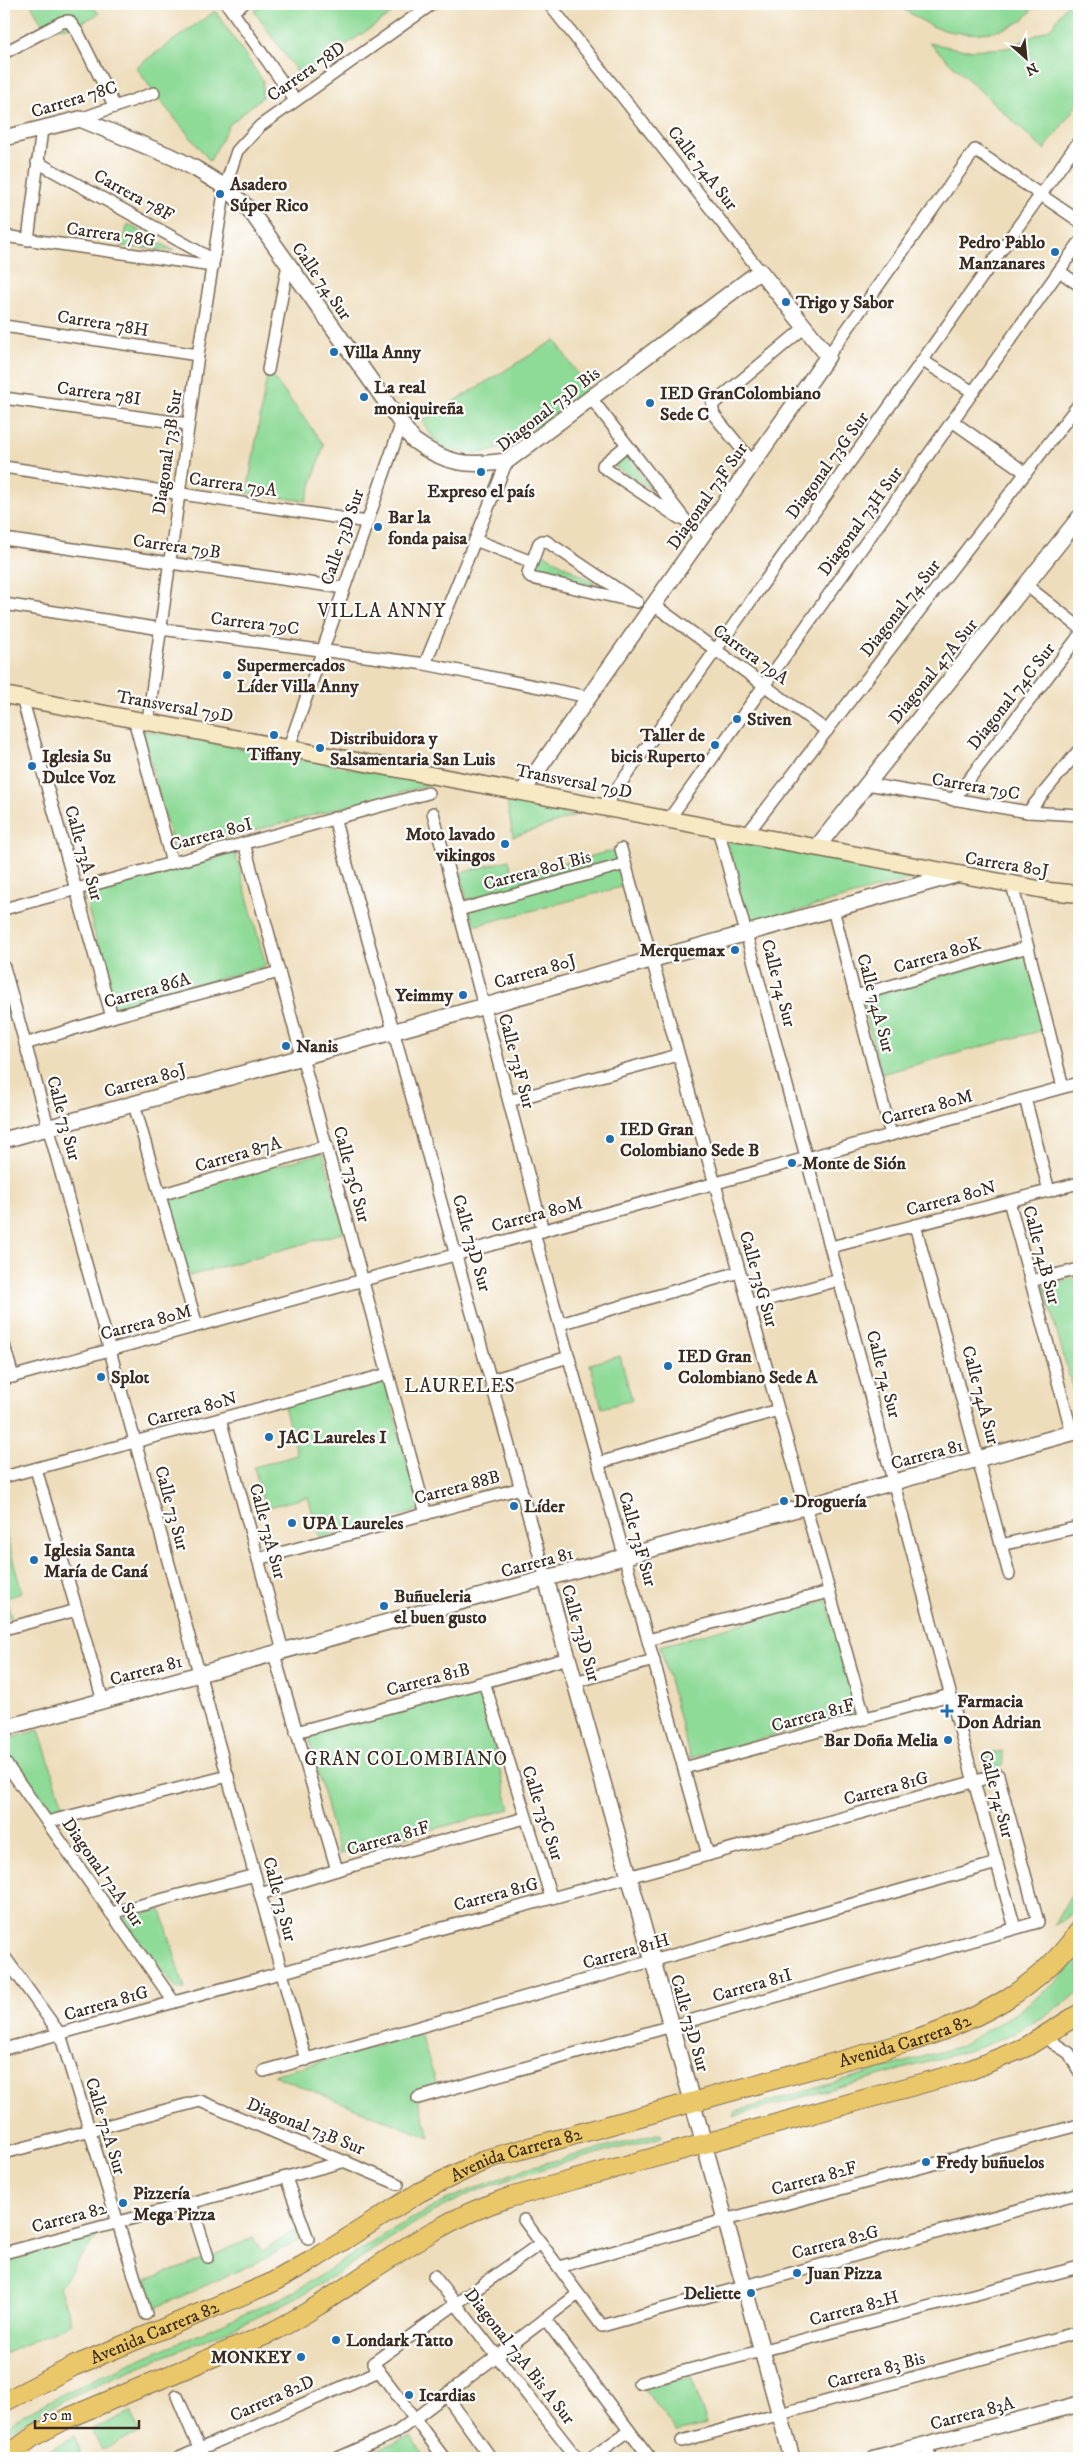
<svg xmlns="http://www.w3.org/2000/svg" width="1083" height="2462" font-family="'IM FELL DW Pica',serif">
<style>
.green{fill:#8eda97;stroke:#64825a}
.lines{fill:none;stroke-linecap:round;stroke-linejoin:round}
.minor-casing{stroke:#7a6955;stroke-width:14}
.tertiary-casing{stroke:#7a6955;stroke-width:18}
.secondary-casing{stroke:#7a6955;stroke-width:19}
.primary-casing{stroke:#7a6955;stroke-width:21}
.minor{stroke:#fff;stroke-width:11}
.tertiary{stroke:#fff;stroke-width:15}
.secondary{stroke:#f7e9c3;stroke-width:16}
.primary{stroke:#eac769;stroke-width:19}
.poi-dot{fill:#1f6fb2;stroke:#fff;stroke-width:2}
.labels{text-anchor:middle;stroke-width:4.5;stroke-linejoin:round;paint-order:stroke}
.street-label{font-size:18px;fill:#3b2a1e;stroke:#fff}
.poi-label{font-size:18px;font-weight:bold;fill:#3b2a1e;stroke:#fff;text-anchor:start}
.neighbourhood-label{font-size:19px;letter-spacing:1px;fill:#3b2a1e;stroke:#fff}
</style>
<rect width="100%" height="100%" fill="#fff"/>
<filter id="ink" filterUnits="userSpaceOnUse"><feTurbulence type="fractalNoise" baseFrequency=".02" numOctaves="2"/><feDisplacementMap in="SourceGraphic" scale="10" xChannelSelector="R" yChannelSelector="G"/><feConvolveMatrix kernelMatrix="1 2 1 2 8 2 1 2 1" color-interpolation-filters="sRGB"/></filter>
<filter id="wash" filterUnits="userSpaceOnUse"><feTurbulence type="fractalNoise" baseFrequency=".0096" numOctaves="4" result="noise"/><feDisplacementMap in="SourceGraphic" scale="20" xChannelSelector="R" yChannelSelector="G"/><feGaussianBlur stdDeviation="1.12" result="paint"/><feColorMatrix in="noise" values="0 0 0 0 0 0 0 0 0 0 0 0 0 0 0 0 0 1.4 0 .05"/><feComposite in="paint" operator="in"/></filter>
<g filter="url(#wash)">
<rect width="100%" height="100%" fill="#edb"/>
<g class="green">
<path d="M31 4H91L99 14 74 26 45 29Z"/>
<path d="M265 4H406L300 76 254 11Z"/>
<path d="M896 4H1037C1032 9 1027 17 1021 21 997 36 957 37 932 26 919 20 907 11 896 4Z"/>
<path d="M1067 4H1079V102L1044 150 929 43 965 50 1008 48 1051 28Z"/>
<path d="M215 11 263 81 262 97 229 125 210 161 154 93 136 67Z"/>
<path d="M128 224 174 251 121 246Z"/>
<path d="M555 340 588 390C561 409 534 431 505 446 488 455 457 456 441 445 433 440 427 428 422 421Z"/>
<path d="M268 370 324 445 306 501 247 493Z"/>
<path d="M626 455 652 490 614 466Z"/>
<path d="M541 552 601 587 533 572Z"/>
<path d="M142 730 434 784 174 851Z"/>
<path d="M507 802 575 816 513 837Z"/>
<path d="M727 841 924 875 748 925Z"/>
<path d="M615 850 625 886 474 926 460 873 509 860 513 876Z"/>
<path d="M235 852 266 966 114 1008 84 893Z"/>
<path d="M1025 954 1047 1029 881 1074 861 997Z"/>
<path d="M323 1153 345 1232 189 1276 167 1196Z"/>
<path d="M1079 1276V1400L1076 1401 1044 1286Z"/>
<path d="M620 1356 632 1400 602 1408 590 1364Z"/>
<path d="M384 1378 420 1510 320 1538 308 1497 265 1508 254 1467 297 1455 284 1406Z"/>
<path d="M4 1527 22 1593 6 1598 11 1617 4 1619Z"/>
<path d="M827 1600 857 1713 690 1758 660 1646Z"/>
<path d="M479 1689 510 1809 339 1854 308 1734Z"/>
<path d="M39 1730 64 1809 45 1815 4 1757V1740Z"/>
<path d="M1002 1751 1004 1765 991 1770 986 1755Z"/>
<path d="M1079 1880C1079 1906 1080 1914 1054 1925Z"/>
<path d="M161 1910 185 1989H177L121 1918Z"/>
<path d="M1079 1958V1992C1047 2016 1019 2032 981 2047L735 2116 734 2112 960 2046 1016 2013 1054 1984Z"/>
<path d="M420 2033 437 2085 416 2091 430 2138 273 2075Z"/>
<path d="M661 2133 662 2137C594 2156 512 2172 449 2204 407 2225 370 2253 330 2278 306 2293 280 2306 253 2319 170 2358 80 2383 4 2435V2429L26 2413 78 2386 290 2294 397 2227 448 2199 526 2168Z"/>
<path d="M298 2228 301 2239 264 2259 149 2311 140 2282 200 2261 253 2238 262 2252Z"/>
<path d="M99 2234 59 2287 72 2323 4 2354V2262Z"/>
<path d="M691 2376 707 2424 677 2432 644 2389Z"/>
<path d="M131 2412 140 2432 102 2450 92 2430Z"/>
<path d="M74 2436 83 2458H36Z"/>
<path d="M410 2437 426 2458H354Z"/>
</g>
</g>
<g filter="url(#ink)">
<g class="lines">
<defs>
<g id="minor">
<path d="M227 4 295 100"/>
<path d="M549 4 760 271"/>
<path d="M232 11 243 4"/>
<path d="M4 53 62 22 69 21 78 33 115 107"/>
<path d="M80 119 154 93"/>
<path d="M37 162 214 260"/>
<path d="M4 236 213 266"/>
<path d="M28 240 42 129"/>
<path d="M1059 271 1079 285"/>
<path d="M4 326 198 355"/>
<path d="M828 356 975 150 1079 221"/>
<path d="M923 361 973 392"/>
<path d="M268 370 288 264"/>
<path d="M4 398 188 424"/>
<path d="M591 398 700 539"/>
<path d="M952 421 1026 473"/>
<path d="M627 445 603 465V467L679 518"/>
<path d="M753 463 714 415 712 405 805 327"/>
<path d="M4 467 367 522"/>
<path d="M4 539 344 588"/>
<path d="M475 540 532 562"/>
<path d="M542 541H546L637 602 531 578 528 573 539 543Z"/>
<path d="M1026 585 1079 627"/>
<path d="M4 604 161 629 425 664 589 697"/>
<path d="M654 605 827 731"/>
<path d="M425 664 507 461"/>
<path d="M22 698 112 1017"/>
<path d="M134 719 172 863"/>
<path d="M148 721 198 355 225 187 237 151 260 126 432 4"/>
<path d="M289 747 401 425"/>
<path d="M867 784 1028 812 1079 815"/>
<path d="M953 800 1079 636"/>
<path d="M601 806 608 801 1079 141"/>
<path d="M1028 812 1079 750"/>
<path d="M433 813 543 1231"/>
<path d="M334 818 546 1579"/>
<path d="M669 819 1079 243"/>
<path d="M718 829 974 1782 1015 1928"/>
<path d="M747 834 1079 404"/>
<path d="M244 843 426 1514"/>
<path d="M621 849 865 1719"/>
<path d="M1012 884 1063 1087"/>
<path d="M4 909 428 793"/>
<path d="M833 909 891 1135"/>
<path d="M459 910 625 864"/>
<path d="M4 967 306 2060"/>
<path d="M855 996 1028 947"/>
<path d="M25 1044 112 1017 279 972"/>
<path d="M1025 1098 1049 1191"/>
<path d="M509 1101 678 1055"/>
<path d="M134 1104 197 1326"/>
<path d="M160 1195 327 1146"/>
<path d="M1009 1201 1072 1433"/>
<path d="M915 1225 1009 1574"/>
<path d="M534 1233 708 1855"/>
<path d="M831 1247 1079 1183"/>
<path d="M1031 1281 1079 1269"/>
<path d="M748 1305 839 1280"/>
<path d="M560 1324 739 1272"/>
<path d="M4 1345 13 1377"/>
<path d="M4 1379 1079 1083"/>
<path d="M491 1380 569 1357"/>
<path d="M220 1419 283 1651"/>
<path d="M599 1463 778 1410"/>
<path d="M36 1469 103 1701"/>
<path d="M4 1477 388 1374"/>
<path d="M1001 1545 1079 1527"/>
<path d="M258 1559 521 1488"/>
<path d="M4 1629 77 1610"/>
<path d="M648 1640 829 1592"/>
<path d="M274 1654 337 1870"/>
<path d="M484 1682 551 1897"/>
<path d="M575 1682 654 1660"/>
<path d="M296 1732 484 1682 568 1658"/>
<path d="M4 1761 174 2002"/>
<path d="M684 1768 950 1695"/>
<path d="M47 1822 228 1776"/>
<path d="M260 1894 337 1870 525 1818"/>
<path d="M111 1913 255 1875"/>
<path d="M4 1956 60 2034 146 2314"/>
<path d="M1044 2037 1069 2053 1079 2071"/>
<path d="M4 2049 998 1775 1038 1922 418 2098"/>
<path d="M264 2071 997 1863"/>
<path d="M4 2153 200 2101 398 2184"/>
<path d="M286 2178 308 2239"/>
<path d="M191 2203 208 2257"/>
<path d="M524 2220 602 2326 1079 2193"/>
<path d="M4 2253 346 2161"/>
<path d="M559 2267 725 2220 1079 2125"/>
<path d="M434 2276 577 2458"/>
<path d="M545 2319 650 2458"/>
<path d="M639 2383 1079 2267"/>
<path d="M446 2395 491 2458"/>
<path d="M177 2396 203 2458"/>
<path d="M682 2441 1079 2332"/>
<path d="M927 2444 930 2458"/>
<path d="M179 2458 379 2371"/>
<path d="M338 2458 397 2432 578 2294"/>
<path d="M444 2458 373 2363 541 2243"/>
<path d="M591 2458 629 2431"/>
</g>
<g id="tertiary">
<path d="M4 138 80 119 175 158 196 169 225 187 249 209 413 440C445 464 468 467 507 461L760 271 828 356 523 791"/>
<path d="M817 847 1079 518"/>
<path d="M4 1140 959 874"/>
<path d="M546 1579 792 2458"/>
<path d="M4 1728 1079 1431"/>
<path d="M875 2458 1079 2404"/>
</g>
<path id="secondary" d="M4 695 1049 891 1079 894"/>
<g id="primary">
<path id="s1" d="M4 2402 74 2366 269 2284 316 2258 420 2192 487 2159 909 2042C976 2021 1038 1990 1079 1931"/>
<path d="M4 2458 34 2436 70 2417 268 2334C354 2291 414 2228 508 2198L970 2070 1026 2047 1079 2014"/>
</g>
</defs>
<use href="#minor" class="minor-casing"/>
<use href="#tertiary" class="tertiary-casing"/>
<use href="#secondary" class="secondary-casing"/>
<use href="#primary" class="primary-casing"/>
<use href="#minor" class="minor"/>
<use href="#tertiary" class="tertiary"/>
<use href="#secondary" class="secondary"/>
<use href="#primary" class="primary"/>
</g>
</g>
<g class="poi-dot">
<circle cx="220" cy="194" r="5"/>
<circle cx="1055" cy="252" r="5"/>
<circle cx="786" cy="302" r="5"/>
<circle cx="334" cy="352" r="5"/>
<circle cx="364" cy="397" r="5"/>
<circle cx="650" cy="403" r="5"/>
<circle cx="481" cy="472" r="5"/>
<circle cx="378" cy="527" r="5"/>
<circle cx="227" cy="675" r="5"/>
<circle cx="737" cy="719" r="5"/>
<circle cx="274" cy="735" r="5"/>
<circle cx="715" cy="745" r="5"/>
<circle cx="320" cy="748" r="5"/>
<circle cx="32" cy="766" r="5"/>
<circle cx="505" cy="844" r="5"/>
<circle cx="735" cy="950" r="5"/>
<circle cx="463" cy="995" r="5"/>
<circle cx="286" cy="1046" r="5"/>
<circle cx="610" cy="1139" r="5"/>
<circle cx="792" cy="1163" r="5"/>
<circle cx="668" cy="1366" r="5"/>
<circle cx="101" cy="1377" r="5"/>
<circle cx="269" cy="1437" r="5"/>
<circle cx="784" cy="1501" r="5"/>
<circle cx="514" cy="1506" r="5"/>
<circle cx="292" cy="1523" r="5"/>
<circle cx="34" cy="1560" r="5"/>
<circle cx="384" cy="1606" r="5"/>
<path d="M944.5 1703.5h5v5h5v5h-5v5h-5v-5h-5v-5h5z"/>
<circle cx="948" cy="1740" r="5"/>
<circle cx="926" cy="2162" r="5"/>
<circle cx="123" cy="2203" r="5"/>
<circle cx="797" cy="2273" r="5"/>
<circle cx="751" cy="2293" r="5"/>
<circle cx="336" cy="2340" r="5"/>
<circle cx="301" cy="2357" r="5"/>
<circle cx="409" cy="2395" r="5"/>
</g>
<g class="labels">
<g class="street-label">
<text transform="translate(306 71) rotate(-35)" y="6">Carrera 78D</text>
<text transform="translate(74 99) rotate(-17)" y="6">Carrera 78C</text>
<text transform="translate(703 168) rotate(52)" y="6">Calle 74A Sur</text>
<text transform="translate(134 195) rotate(29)" y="6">Carrera 78F</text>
<text transform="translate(111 234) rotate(8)" y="6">Carrera 78G</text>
<text transform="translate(322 281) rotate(55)" y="6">Calle 74 Sur</text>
<text transform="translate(103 323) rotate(9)" y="6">Carrera 78H</text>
<text transform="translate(99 393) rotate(8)" y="6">Carrera 78I</text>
<text transform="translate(548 409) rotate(-38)" y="6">Diagonal 73D Bis</text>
<text transform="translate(167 452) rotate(-82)" y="6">Diagonal 73B Sur</text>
<text transform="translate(827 465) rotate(-54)" y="6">Diagonal 73G Sur</text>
<text transform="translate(233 484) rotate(8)" y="6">Carrera 79A</text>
<text transform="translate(707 496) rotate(-55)" y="6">Diagonal 73F Sur</text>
<text transform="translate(860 521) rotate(-54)" y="6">Diagonal 73H Sur</text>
<text transform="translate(342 537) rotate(-71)" y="6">Calle 73D Sur</text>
<text transform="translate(177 546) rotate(8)" y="6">Carrera 79B</text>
<text transform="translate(900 608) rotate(-52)" y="6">Diagonal 74 Sur</text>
<text transform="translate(255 623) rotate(7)" y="6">Carrera 79C</text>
<text transform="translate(751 654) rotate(36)" y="6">Carrera 79A</text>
<text transform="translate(933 671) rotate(-51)" y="6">Diagonal 47A Sur</text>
<text transform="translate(1011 696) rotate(-52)" y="6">Diagonal 74C Sur</text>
<text transform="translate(175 706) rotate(10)" y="6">Transversal 79D</text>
<text transform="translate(574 781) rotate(11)" y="6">Transversal 79D</text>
<text transform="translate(976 786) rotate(10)" y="6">Carrera 79C</text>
<text transform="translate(211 834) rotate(-15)" y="6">Carrera 80I</text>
<text transform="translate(84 853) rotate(74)" y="6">Calle 73A Sur</text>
<text transform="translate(1007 864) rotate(9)" y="6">Carrera 80J</text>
<text transform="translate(537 870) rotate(-15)" y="6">Carrera 80I Bis</text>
<text transform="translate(937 955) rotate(-16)" y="6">Carrera 80K</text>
<text transform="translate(535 971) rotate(-16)" y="6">Carrera 80J</text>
<text transform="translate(779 983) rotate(75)" y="6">Calle 74 Sur</text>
<text transform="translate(147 990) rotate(-16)" y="6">Carrera 86A</text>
<text transform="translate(876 1003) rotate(75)" y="6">Calle 74A Sur</text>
<text transform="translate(517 1061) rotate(75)" y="6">Calle 73F Sur</text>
<text transform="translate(145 1080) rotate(-16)" y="6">Carrera 80J</text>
<text transform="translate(927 1107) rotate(-15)" y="6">Carrera 80M</text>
<text transform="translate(64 1118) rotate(75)" y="6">Calle 73 Sur</text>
<text transform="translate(238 1154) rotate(-16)" y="6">Carrera 87A</text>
<text transform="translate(352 1174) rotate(75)" y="6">Calle 73C Sur</text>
<text transform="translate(951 1198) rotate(-15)" y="6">Carrera 80N</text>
<text transform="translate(537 1214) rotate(-15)" y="6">Carrera 80M</text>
<text transform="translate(472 1243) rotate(74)" y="6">Calle 73D Sur</text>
<text transform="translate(1042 1255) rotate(75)" y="6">Calle 74B Sur</text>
<text transform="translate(759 1279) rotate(74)" y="6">Calle 73G Sur</text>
<text transform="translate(146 1322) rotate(-15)" y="6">Carrera 80M</text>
<text transform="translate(884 1374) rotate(75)" y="6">Calle 74 Sur</text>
<text transform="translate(981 1395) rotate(75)" y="6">Calle 74A Sur</text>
<text transform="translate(192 1409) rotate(-15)" y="6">Carrera 80N</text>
<text transform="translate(927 1454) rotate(-15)" y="6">Carrera 81</text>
<text transform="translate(457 1487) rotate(-15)" y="6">Carrera 88B</text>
<text transform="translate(172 1508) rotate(75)" y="6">Calle 73 Sur</text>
<text transform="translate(268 1531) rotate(75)" y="6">Calle 73A Sur</text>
<text transform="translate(638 1539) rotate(74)" y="6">Calle 73F Sur</text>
<text transform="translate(537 1562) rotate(-15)" y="6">Carrera 81</text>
<text transform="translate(581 1633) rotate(74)" y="6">Calle 73D Sur</text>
<text transform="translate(146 1670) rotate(-15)" y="6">Carrera 81</text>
<text transform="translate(428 1679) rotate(-15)" y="6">Carrera 81B</text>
<text transform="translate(813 1715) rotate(-15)" y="6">Carrera 81F</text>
<text transform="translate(886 1788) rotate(-15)" y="6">Carrera 81G</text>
<text transform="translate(997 1794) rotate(75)" y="6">Calle 74 Sur</text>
<text transform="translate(543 1813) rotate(72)" y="6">Calle 73C Sur</text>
<text transform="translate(388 1838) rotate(-16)" y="6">Carrera 81F</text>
<text transform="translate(103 1872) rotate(55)" y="6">Diagonal 72A Sur</text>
<text transform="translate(496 1894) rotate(-15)" y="6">Carrera 81G</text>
<text transform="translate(280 1899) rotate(75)" y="6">Calle 73 Sur</text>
<text transform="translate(626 1951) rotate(-16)" y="6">Carrera 81H</text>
<text transform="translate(752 1985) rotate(-16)" y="6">Carrera 81I</text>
<text transform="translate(106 2003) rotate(-16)" y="6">Carrera 81G</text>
<text transform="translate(690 2023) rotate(74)" y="6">Calle 73D Sur</text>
<text dy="6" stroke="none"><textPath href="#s1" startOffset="976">Avenida Carrera 82</textPath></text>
<text transform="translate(106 2126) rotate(73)" y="6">Calle 72A Sur</text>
<text transform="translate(306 2126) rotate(22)" y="6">Diagonal 73B Sur</text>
<text dy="6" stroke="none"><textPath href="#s1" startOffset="571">Avenida Carrera 82</textPath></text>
<text transform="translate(814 2178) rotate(-15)" y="6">Carrera 82F</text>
<text transform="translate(69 2217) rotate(-15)" y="6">Carrera 82</text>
<text transform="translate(835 2242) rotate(-15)" y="6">Carrera 82G</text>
<text transform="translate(854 2308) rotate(-15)" y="6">Carrera 82H</text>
<text dy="6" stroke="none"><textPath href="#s1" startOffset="166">Avenida Carrera 82</textPath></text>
<text transform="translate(520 2356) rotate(52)" y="6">Diagonal 73A Bis A Sur</text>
<text transform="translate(876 2370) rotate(-15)" y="6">Carrera 83 Bis</text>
<text transform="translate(272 2398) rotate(-24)" y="6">Carrera 82D</text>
<text transform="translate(972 2413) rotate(-15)" y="6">Carrera 83A</text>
</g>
<g class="poi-label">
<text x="230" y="190">Asadero<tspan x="230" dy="21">Súper Rico</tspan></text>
<text x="1045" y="248" text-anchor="end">Pedro Pablo<tspan x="1045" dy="21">Manzanares</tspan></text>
<text x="796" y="308">Trigo y Sabor</text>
<text x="344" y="358">Villa Anny</text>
<text x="374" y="393">La real<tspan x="374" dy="21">moniquireña</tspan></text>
<text x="660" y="399">IED GranColombiano<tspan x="660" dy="21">Sede C</tspan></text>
<text x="481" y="497" text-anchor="middle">Expreso el país</text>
<text x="388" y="523">Bar la<tspan x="388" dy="21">fonda paisa</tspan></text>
<text x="237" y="671">Supermercados<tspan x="237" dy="21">Líder Villa Anny</tspan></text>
<text x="747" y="725">Stiven</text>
<text x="705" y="741" text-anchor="end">Taller de<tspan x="705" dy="21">bicis Ruperto</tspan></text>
<text x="330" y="744">Distribuidora y<tspan x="330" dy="21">Salsamentaria San Luis</tspan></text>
<text x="274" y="760" text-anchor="middle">Tiffany</text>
<text x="42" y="762">Iglesia Su<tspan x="42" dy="21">Dulce Voz</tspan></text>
<text x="495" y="840" text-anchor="end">Moto lavado<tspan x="495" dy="21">vikingos</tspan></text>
<text x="725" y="956" text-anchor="end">Merquemax</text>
<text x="453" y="1001" text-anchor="end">Yeimmy</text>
<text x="296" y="1052">Nanis</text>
<text x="620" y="1135">IED Gran<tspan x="620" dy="21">Colombiano Sede B</tspan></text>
<text x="802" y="1169">Monte de Sión</text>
<text x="678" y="1362">IED Gran<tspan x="678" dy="21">Colombiano Sede A</tspan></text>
<text x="111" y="1383">Splot</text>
<text x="279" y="1443">JAC Laureles I</text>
<text x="794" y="1507">Droguería</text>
<text x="524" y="1512">Líder</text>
<text x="302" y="1529">UPA Laureles</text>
<text x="44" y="1556">Iglesia Santa<tspan x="44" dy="21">María de Caná</tspan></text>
<text x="394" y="1602">Buñueleria<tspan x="394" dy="21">el buen gusto</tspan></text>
<text x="957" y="1707">Farmacia<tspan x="957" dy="21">Don Adrian</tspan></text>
<text x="938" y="1746" text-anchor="end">Bar Doña Melia</text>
<text x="936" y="2168">Fredy buñuelos</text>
<text x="133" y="2199">Pizzería<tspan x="133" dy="21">Mega Pizza</tspan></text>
<text x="807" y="2279">Juan Pizza</text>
<text x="741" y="2299" text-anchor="end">Deliette</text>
<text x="346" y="2346">Londark Tatto</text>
<text x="291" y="2363" text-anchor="end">MONKEY</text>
<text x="419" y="2401">Icardias</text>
</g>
<g class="neighbourhood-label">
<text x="382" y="617">VILLA ANNY</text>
<text x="460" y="1392">LAURELES</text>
<text x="406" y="1765">GRAN COLOMBIANO</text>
</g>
</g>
<rect width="1083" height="2462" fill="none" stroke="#fff" stroke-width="20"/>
<g transform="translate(1026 58) rotate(153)" stroke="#ffffff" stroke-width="4" paint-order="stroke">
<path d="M0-4L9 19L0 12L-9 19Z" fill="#3b2a1e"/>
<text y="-8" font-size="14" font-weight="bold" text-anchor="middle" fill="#3b2a1e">N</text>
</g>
<path d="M35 2420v8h104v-8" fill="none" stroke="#3b2a1e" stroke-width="2.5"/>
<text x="42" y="2420" font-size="15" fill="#3b2a1e" stroke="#ffffff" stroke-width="4" paint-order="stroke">50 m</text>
</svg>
